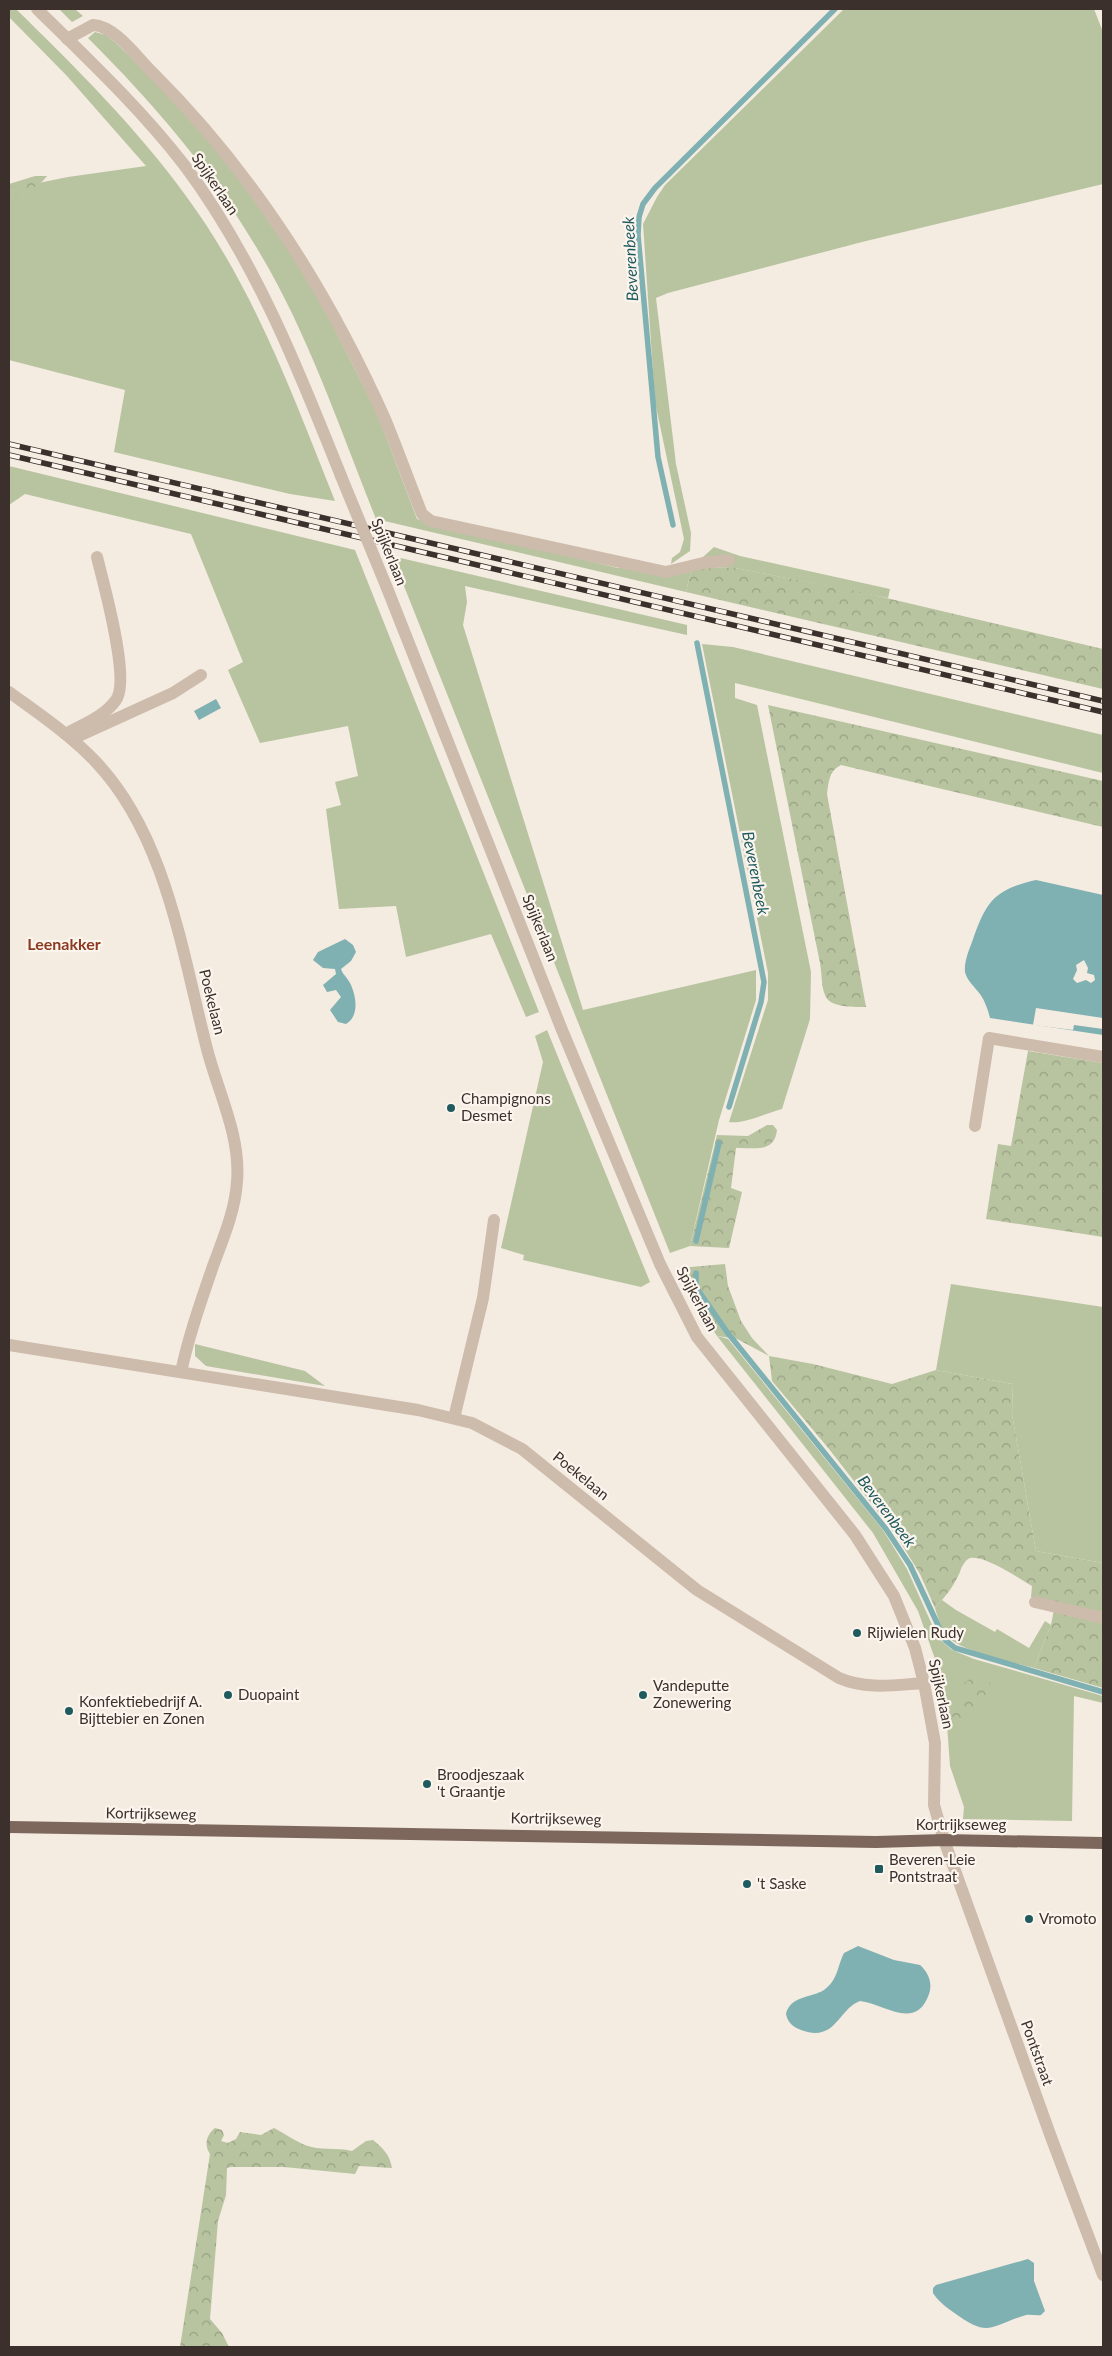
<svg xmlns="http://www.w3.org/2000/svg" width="1112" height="2356" font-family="Lato,sans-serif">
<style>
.grass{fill:#b8c4a0}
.forest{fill:url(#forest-crowns)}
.water{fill:#7fb0b2;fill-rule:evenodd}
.pier{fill:#f4ebe1}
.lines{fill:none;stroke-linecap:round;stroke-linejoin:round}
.stream{stroke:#7fb0b2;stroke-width:5.5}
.minor{stroke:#cdbbac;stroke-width:12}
.major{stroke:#7d675c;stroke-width:12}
.rail-casing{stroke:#3b302b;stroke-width:5.5}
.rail{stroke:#fbf5ee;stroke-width:4;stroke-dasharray:11;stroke-linecap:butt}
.minor-bridge{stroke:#cdbbac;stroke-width:12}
.poi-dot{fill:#1f5a5e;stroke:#fbf5ee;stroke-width:2}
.labels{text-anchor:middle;stroke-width:4.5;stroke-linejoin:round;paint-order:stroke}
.street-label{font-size:15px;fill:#3b302b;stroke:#fbf5ee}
.poi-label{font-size:15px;fill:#3b302b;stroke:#fbf5ee;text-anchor:start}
.water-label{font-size:16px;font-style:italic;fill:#1f5a5e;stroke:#fbf5ee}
.neighbourhood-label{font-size:16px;font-weight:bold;fill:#8c3b22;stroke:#fbf5ee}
</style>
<defs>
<pattern id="forest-crowns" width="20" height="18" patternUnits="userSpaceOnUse" patternTransform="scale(1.25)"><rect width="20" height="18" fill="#b8c4a0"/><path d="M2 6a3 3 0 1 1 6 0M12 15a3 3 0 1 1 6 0" fill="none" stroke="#97a083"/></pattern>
</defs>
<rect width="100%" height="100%" fill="#f4ebe1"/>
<g class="grass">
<path d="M9 9H16C76 68 137 128 186 196 254 288 293 396 335 501L290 494 114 452 125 390 9 360V189L68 177 146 166 67 76 9 17Z"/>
<path d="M59 9H75L83 16 72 22Z"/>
<path d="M844 9H1094L1103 32V184L862 242 668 293 656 298 676 464 691 533 690 551 671 564 672 558 680 552 684 539 655 402 643 224 657 197 665 185Z"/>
<path d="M95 32 106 35 116 43 165 91 228 162 313 286 377 413 417 519 618 568 692 567 714 547 740 556 890 589 888 598 735 568 692 567 686 592 376 519C340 429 308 333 258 250 210 169 154 104 88 38Z"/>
<path d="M9 466 355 550 539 1012 526 1017 491 934 406 957 396 906 339 909 326 809 341 805 335 782 358 776 348 726 260 743 228 670 243 662 191 534 25 494 9 505Z"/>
<path d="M392 556 687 625V635L465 586 467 602 463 625 583 1010 756 970V1000L719 1120 690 1246 670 1253Z"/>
<path d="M702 644 733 647 1103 735V773L735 683V698L757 705 811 972 810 1019 782 1109C767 1113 744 1124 729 1122L768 1000V973Z"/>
<path d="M547 1030 650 1282 641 1287 523 1260 524 1255 501 1248 543 1062 535 1036Z"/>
<path d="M951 1284 1103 1307V1563L1036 1551 1012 1414 1013 1384 936 1370Z"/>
<path d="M717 1336 728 1339 883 1530 907 1569 938 1638 952 1650 974 1659 1103 1696V1703L1074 1696 1072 1821 963 1819 964 1807 950 1766 946 1711 934 1656 918 1611 873 1533Z"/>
<path d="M195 1344 305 1371 325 1386 206 1366 195 1356Z"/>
<path d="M942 1600 956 1610 995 1632 997 1629 1029 1648 1045 1621 1051 1625 1034 1668C1015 1663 959 1651 947 1636 941 1628 938 1618 935 1608Z"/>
</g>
<g class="forest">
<path d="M35 176H47C36 191 22 189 9 200V184Z"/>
<path d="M692 567 735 568 861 592 1103 649V689L686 592Z"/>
<path d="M768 705 1103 781V827L841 765C829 771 829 781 827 794L866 1007C855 1007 829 1008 825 995 821 986 822 973 820 963Z"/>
<path d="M1028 1051 1103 1063V1237L986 1219 998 1144 1011 1146Z"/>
<path d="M767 1125H773L777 1130C774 1154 754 1147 736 1148L731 1188 742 1192 729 1248 690 1246 717 1135 748 1136Z"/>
<path d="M725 1264 728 1286 741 1321 752 1338 769 1356 813 1364 892 1384 936 1370 1013 1384 1012 1414 1036 1551 1103 1563V1688L1034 1668 1051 1625 1055 1604 1031 1597 1032 1586C1020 1579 980 1552 968 1559 964 1562 961 1568 960 1572 954 1586 945 1597 935 1608L920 1574 896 1535 829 1449 772 1381 769 1356 737 1339 717 1336 695 1304 679 1268Z"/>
<path d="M975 1676 988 1679 993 1688C988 1696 979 1696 973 1703L974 1711 971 1717 959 1721 953 1718 950 1712 955 1703 964 1696V1683Z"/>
<path d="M215 2128 222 2130 224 2135 221 2141 228 2143 236 2139 240 2132 261 2135 274 2128C284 2133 295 2141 305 2145 320 2151 336 2147 352 2151L366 2141 373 2140C383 2148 390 2155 392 2168L359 2166 355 2174 284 2167H231L227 2168 226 2195 218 2221 210 2319 222 2333 229 2347H180L210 2154C204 2145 206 2135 215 2128Z"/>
</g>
<g class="water">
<path d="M216 699 221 708 199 720 194 711Z"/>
<path d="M1036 880 1103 895V1035L990 1018C988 1010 985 1001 980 994 975 987 967 981 965 972 964 962 969 950 972 942 986 902 993 890 1036 880ZM1084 960 1088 968 1087 973 1094 975 1095 980 1091 983 1086 980 1077 983 1073 979 1077 970 1076 965Z"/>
<path d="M345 939 353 945 356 952 351 961 341 969C343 975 347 977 350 983 356 995 360 1016 346 1024L338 1022 330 1010 341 997 336 990 327 992 323 985 336 974 335 969 323 968 313 960 318 952Z"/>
<path d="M858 1946 894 1960 920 1965C928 1972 933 1983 929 1994 916 2032 883 2003 860 2001 838 2009 836 2043 801 2030 793 2027 788 2023 786 2014 790 1996 811 1998 824 1990 838 1980 837 1967 844 1953Z"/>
<path d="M1028 2259 1034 2263V2281L1045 2311 1041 2315C1036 2316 1031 2314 1026 2315 989 2326 990 2339 953 2312 946 2307 937 2300 933 2293V2288L936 2285Z"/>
</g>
<path class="pier" d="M1036 1008 1103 1018V1029L1074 1025 1073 1030 1033 1025Z"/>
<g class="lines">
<g class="stream">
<path d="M673 525 658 457 638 235 639 217 643 204 655 188 835 9"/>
<path d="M697 643 764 982 761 1002 729 1107"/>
<path d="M696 1241 719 1143"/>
<path d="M696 1273V1287L727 1332 886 1529 910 1565 945 1640 955 1648 1103 1692"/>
</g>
<g class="minor">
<path d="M37 9C88 59 141 109 185 166 255 260 298 368 341 476"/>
<path d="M67 39 93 25C115 26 136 56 151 71 252 171 327 289 385 419 398 450 409 482 422 514L431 521 666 572 703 563 729 560"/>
<path d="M387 588 562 1030 660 1264 697 1337 855 1535 894 1596 915 1648 924 1683 935 1743 934 1805 944 1840 1051 2137 1103 2275"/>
<path d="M9 692C39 714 69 734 95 761 166 835 182 952 207 1049 218 1092 241 1136 237 1182 235 1211 223 1239 213 1266 201 1301 189 1335 181 1372"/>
<path d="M66 734C83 724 104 717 116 700 131 680 103 582 97 557"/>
<path d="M72 739 173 693 201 675"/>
<path d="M975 1126 989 1038 1103 1057"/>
<path d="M9 1345 418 1410 472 1423 522 1449 697 1590 839 1678C867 1690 894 1685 924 1683"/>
<path d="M454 1418 483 1298 494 1220"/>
<path d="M1035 1602 1103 1618"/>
</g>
<path class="major" d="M9 1827 876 1842 944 1840 1103 1843"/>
<defs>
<g id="rail">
<path d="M9 444 1103 701"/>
<path d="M9 455 1103 712"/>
</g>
</defs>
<use href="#rail" class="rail-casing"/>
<use href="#rail" class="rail"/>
<path class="minor-bridge" d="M341 476 387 588"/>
</g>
<g class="poi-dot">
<circle cx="451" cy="1108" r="5"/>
<circle cx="857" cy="1633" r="5"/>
<circle cx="228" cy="1695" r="5"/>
<circle cx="643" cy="1695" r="5"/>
<circle cx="69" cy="1711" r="5"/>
<circle cx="427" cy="1784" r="5"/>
<rect x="874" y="1864" width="10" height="10" rx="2.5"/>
<circle cx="747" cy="1884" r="5"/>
<circle cx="1029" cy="1919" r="5"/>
</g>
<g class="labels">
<g class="street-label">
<text transform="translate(215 184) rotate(56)" y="5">Spijkerlaan</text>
<text transform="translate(389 552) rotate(68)" y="5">Spijkerlaan</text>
<text transform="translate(540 928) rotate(68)" y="5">Spijkerlaan</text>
<text transform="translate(212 1002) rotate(76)" y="5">Poekelaan</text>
<text transform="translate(697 1299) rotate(62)" y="5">Spijkerlaan</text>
<text transform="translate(581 1476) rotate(39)" y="5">Poekelaan</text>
<text transform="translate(941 1694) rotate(78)" y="5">Spijkerlaan</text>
<text transform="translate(151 1814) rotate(1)" y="5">Kortrijkseweg</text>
<text transform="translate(556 1819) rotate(1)" y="5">Kortrijkseweg</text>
<text x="961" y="1830">Kortrijkseweg</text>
<text transform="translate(1037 2053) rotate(70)" y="5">Pontstraat</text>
</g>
<g class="poi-label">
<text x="461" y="1104">Champignons<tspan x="461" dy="17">Desmet</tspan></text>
<text x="867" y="1638">Rijwielen Rudy</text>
<text x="653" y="1691">Vandeputte<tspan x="653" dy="17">Zonewering</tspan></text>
<text x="238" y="1700">Duopaint</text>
<text x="79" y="1707">Konfektiebedrijf A.<tspan x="79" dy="17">Bijttebier en Zonen</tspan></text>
<text x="437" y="1780">Broodjeszaak<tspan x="437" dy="17">'t Graantje</tspan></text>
<text x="889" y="1865">Beveren-Leie<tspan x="889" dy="17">Pontstraat</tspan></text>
<text x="757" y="1889">'t Saske</text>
<text x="1039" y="1924">Vromoto</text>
</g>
<g class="water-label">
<text transform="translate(630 259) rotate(-93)" y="6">Beverenbeek</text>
<text transform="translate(756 873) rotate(79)" y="6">Beverenbeek</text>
<text transform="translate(887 1511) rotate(53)" y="6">Beverenbeek</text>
</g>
<g class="neighbourhood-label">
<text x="64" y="950">Leenakker</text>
</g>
</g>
<rect width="1112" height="2356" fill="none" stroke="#3b302b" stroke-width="20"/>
</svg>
